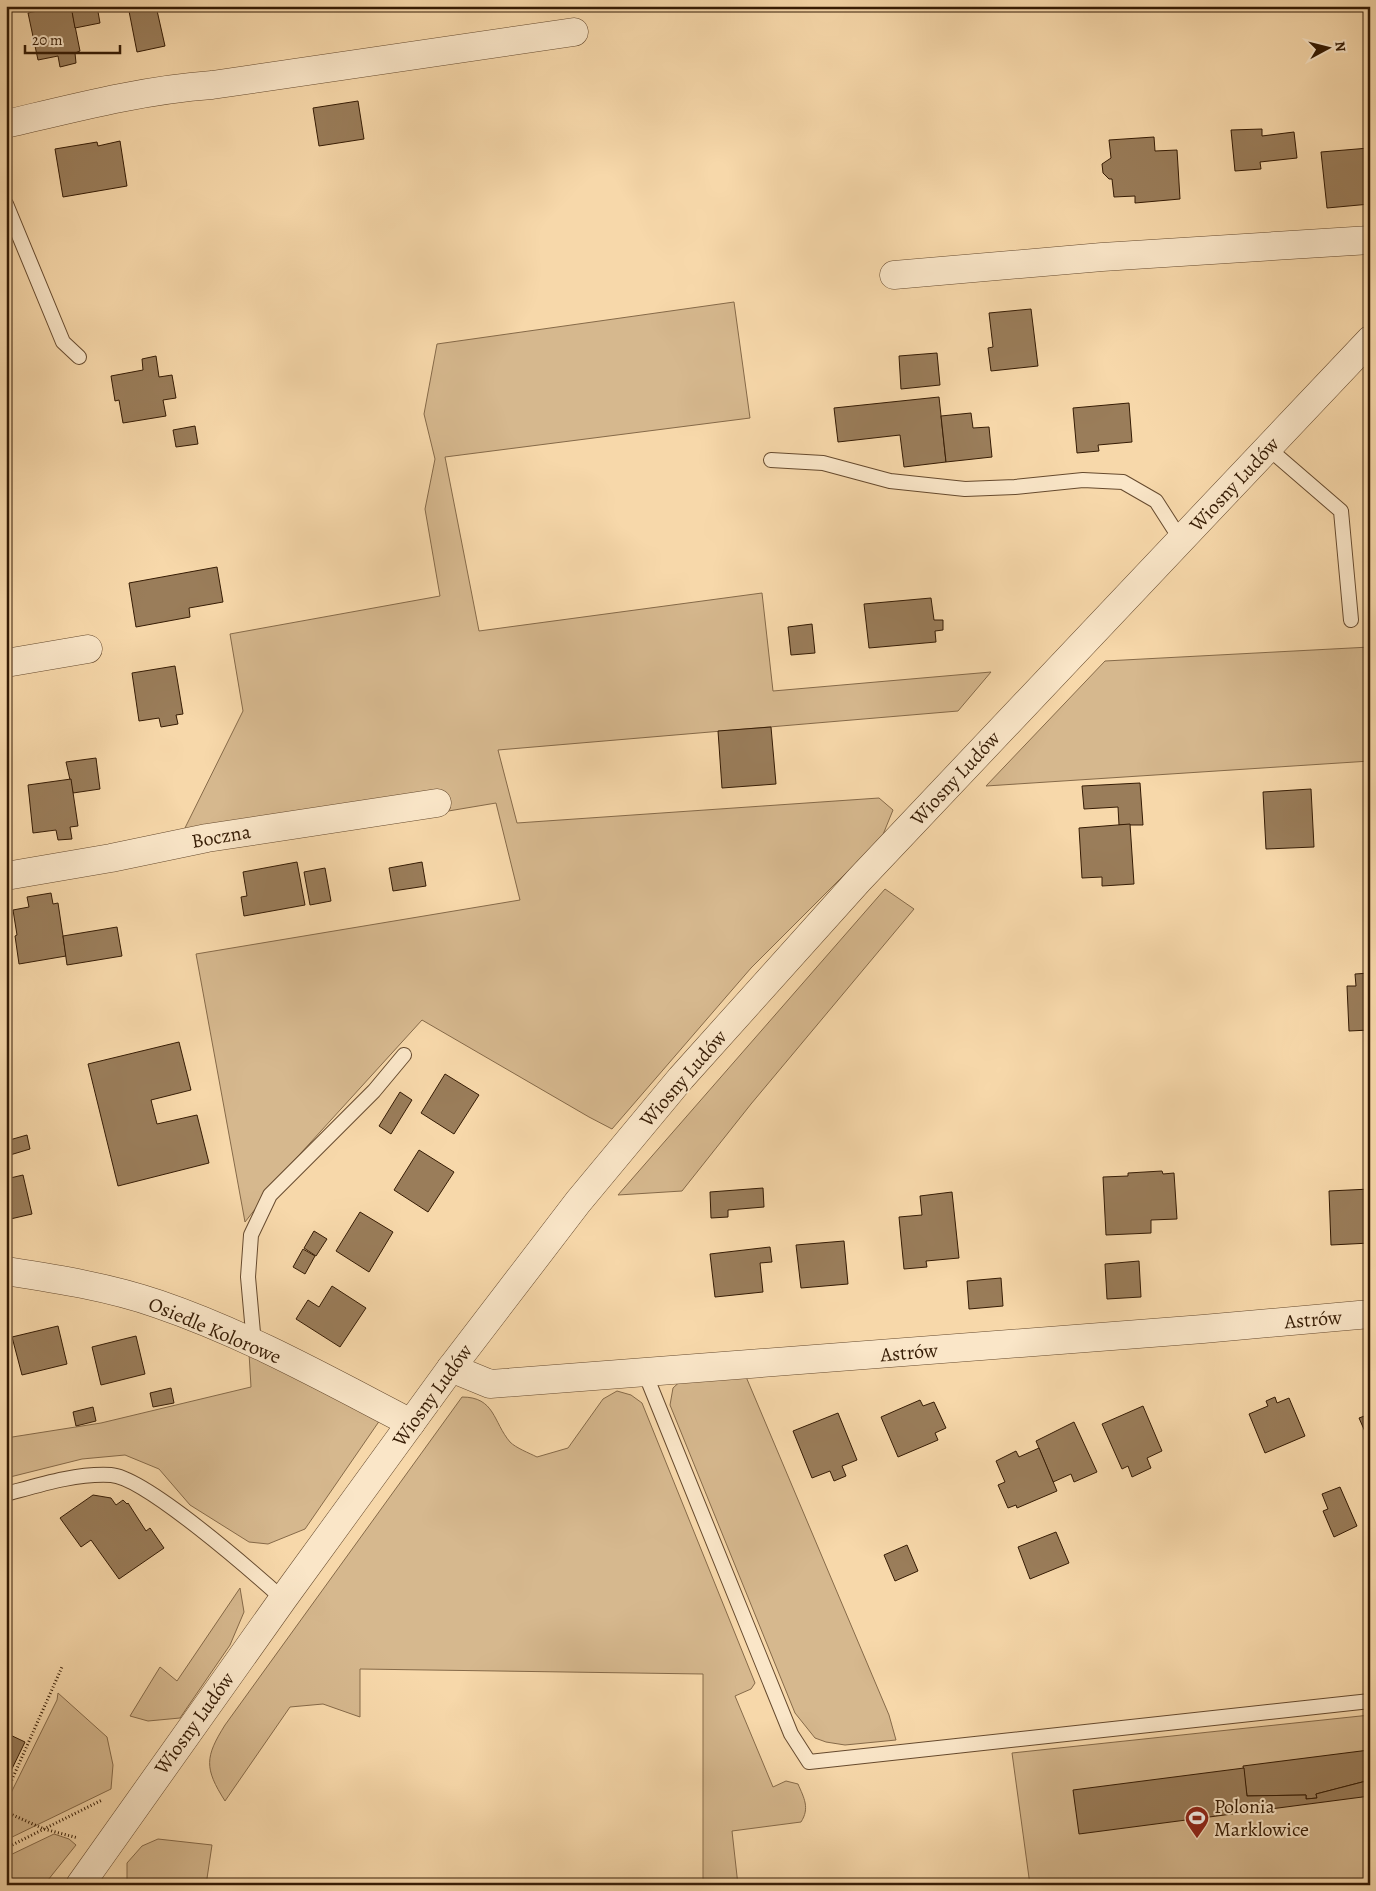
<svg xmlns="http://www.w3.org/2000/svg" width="1376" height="1891" font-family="Alegreya,serif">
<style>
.green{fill:#d6b88e;stroke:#866a49}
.building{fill:#9a7d5a;stroke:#351b04}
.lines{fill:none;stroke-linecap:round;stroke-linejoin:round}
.service-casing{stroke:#664a2e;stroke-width:16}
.minor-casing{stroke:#664a2e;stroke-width:29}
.tertiary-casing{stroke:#664a2e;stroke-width:29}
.path{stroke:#351b04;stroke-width:3;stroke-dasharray:1 2.5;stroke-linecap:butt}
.service{stroke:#fae6c8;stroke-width:14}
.minor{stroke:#fae6c8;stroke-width:28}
.tertiary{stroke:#fae6c8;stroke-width:28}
.labels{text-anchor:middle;stroke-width:4;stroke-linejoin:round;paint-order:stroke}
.street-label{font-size:20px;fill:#351b04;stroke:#fae6c8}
.poi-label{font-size:20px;fill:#351b04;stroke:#fae6c8;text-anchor:start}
</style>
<rect width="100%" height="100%" fill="#f7d8aa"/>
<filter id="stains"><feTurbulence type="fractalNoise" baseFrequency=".004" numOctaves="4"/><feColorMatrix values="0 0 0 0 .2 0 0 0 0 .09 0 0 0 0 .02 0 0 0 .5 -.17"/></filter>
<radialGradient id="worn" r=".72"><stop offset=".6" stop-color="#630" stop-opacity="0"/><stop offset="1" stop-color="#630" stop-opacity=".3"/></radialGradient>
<g class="green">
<path d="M734 302 750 418 445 457 479 631 762 593 773 691 991 672 958 711 498 750 517 823 879 798 893 810 882 837 751 968 612 1129 589 1117 422 1020 290 1165 245 1222 196 954 520 900 496 803 181 856 179 840 243 711 230 634 440 596 425 509 435 459 424 414 437 344Z"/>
<path d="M1370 647V761L986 786 1105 661Z"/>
<path d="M885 889 914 909 751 1104 682 1191 618 1195Z"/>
<path d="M249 1353 380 1420 305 1529 268 1544 249 1542 190 1505 159 1469 125 1455 82 1459 6 1478V1438L101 1423 251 1387Z"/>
<path d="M744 1372 889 1715 896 1740 845 1745 826 1742 815 1738 795 1713 670 1405 673 1388 685 1377Z"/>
<path d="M617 1391 631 1395 642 1403 755 1683 751 1689 735 1696 773 1787 786 1781 798 1784C804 1798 810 1808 801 1822L732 1831 738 1885H703V1674L360 1669V1717L323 1704 290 1707 225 1801C204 1768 205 1757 225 1725L462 1397C495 1397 493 1422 510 1442 516 1448 529 1453 537 1457L568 1448 603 1399Z"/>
<path d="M240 1588 244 1612 230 1645 180 1718 148 1721 130 1716 160 1667 177 1681Z"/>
<path d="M58 1693 107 1737 113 1765 111 1789 6 1840V1803L57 1700Z"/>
<path d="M1370 1715V1885H1030L1012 1753Z"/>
<path d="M54 1834 69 1839 76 1845 44 1885H6V1857Z"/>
<path d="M158 1839 212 1845 206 1885H127V1863L142 1846Z"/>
</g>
<g class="building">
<path d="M62 6H71L80 51 75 53 76 63 60 67 58 56 38 60 28 13Z"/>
<path d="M71 6H97L100 23 75 28Z"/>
<path d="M128 6H156L165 46 137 52Z"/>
<path d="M358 101 364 139 319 146 313 108Z"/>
<path d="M1262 129V136L1294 132 1297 158 1260 162 1261 169 1235 171 1231 130Z"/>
<path d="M1154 137 1155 151 1177 150 1180 199 1135 203V196L1114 197 1112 179H1109L1103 173 1102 164 1111 158 1109 140Z"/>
<path d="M120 141 127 186 63 197 55 149 97 142 98 146Z"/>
<path d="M1369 148 1370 204 1327 208 1321 152Z"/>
<path d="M1031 309 1038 366 991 371 988 348 993 347 989 313Z"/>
<path d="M937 353 940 385 901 389 899 356Z"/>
<path d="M156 356 159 377 172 375 176 398 163 400 166 416 123 423 119 400 115 401 111 376 143 370 142 359Z"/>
<path d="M939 397 946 462 904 467 900 435 838 442 834 408Z"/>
<path d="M1129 403 1132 442 1098 445 1099 451 1077 453 1073 408Z"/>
<path d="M971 413 973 428 989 427 992 457 946 462 941 416Z"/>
<path d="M195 426 198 444 176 447 173 430Z"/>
<path d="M217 567 223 602 189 608 190 617 136 627 129 583Z"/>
<path d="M931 598 934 620H943V630L935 631 936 642 869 648 864 604Z"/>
<path d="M812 624 815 653 791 655 788 627Z"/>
<path d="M175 666 183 714 176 715 178 724 161 727 159 718 139 721 132 673Z"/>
<path d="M771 727 776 784 722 788 718 731Z"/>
<path d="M96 758 100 789 73 793 66 762Z"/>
<path d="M71 779 78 826 70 827 72 839 58 840 56 830 33 833 28 785Z"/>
<path d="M1140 783 1143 825H1119L1118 807 1084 809 1082 786Z"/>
<path d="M1311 789 1314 847 1266 849 1263 792Z"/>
<path d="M1130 824 1134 884 1102 886V877L1082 878 1079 828Z"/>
<path d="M297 862 305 905 244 916 241 897 247 896 243 872Z"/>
<path d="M422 862 426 886 393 891 389 868Z"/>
<path d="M325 868 331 901 310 905 304 872Z"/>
<path d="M51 893 53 904 58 903 66 956 19 964 15 936 17 935 13 910 29 907 27 897Z"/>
<path d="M117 927 122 956 67 965 63 936Z"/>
<path d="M1370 973V1030L1349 1031 1347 986H1356L1355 974Z"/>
<path d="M179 1042 191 1090 151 1100 157 1124 197 1115 209 1163 118 1186 88 1064Z"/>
<path d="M445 1074 479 1095 454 1134 421 1113Z"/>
<path d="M400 1092 412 1100 391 1134 379 1126Z"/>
<path d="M27 1135 30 1149 10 1155 6 1141Z"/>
<path d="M419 1150 454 1172 428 1212 394 1190Z"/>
<path d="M1162 1171 1163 1174 1174 1173 1177 1219 1151 1220V1233L1106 1235 1103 1177 1128 1176V1173Z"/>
<path d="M23 1175 32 1214 6 1220V1179Z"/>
<path d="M763 1188 764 1207 728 1210V1217L711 1218 710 1192Z"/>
<path d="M1370 1189V1243L1331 1245 1329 1191Z"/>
<path d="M952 1192 959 1258 926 1261 927 1267 904 1269 899 1217 922 1215 920 1196Z"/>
<path d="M360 1212 393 1232 369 1272 336 1251Z"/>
<path d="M314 1231 327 1239 316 1256 304 1248Z"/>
<path d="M844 1241 848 1284 801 1288 796 1245Z"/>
<path d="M770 1247 772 1262 760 1263 763 1292 715 1297 710 1254Z"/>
<path d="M303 1249 315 1256 305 1274 293 1267Z"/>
<path d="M1139 1261 1141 1297 1107 1299 1105 1264Z"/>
<path d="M1001 1278 1003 1306 969 1309 967 1281Z"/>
<path d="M332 1286 366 1308 340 1347 296 1319 308 1300 319 1307Z"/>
<path d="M58 1326 67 1364 22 1375 12 1337Z"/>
<path d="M136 1336 145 1374 101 1385 92 1347Z"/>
<path d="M171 1388 174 1403 153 1407 150 1393Z"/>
<path d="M1275 1397 1277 1403 1289 1398 1305 1436 1265 1453 1249 1414 1268 1406 1266 1401Z"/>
<path d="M920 1400 923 1406 934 1402 946 1428 935 1433 938 1440 898 1457 881 1417Z"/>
<path d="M1143 1406 1162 1451 1147 1458 1151 1468 1132 1477 1128 1466 1122 1469 1102 1424Z"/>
<path d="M93 1407 96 1421 76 1426 73 1412Z"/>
<path d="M838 1413 857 1460 842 1466 846 1476 834 1481 830 1471 812 1478 793 1431Z"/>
<path d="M1370 1414V1443L1359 1418Z"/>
<path d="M1074 1422 1097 1472 1074 1482 1071 1474 1053 1482 1036 1441Z"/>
<path d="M1039 1448 1057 1491 1017 1508 1016 1505 1008 1508 998 1485 1005 1482 996 1461 1016 1451 1019 1457Z"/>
<path d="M1340 1487 1357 1526 1334 1537 1323 1511 1328 1509 1322 1494Z"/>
<path d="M93 1495 111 1498 116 1505 123 1500 127 1504 128 1503 146 1531 150 1528 164 1548 119 1579 91 1540 81 1547 60 1518Z"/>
<path d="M1056 1532 1069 1563 1030 1579 1018 1547Z"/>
<path d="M907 1545 918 1571 895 1581 884 1555Z"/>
<path d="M6 1733 25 1742 6 1781Z"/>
<path d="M1369 1750 1370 1780 1316 1794 1317 1798 1306 1799V1795L1247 1796 1243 1766Z"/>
<path d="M1244 1768 1247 1796 1306 1795V1799L1317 1798 1316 1794 1370 1780V1796L1079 1834 1073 1790Z"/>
</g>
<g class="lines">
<defs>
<g id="service">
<path d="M6 204 63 342 79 357"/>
<path d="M1268 448 1341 511 1351 620"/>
<path d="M771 460 823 463 890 481 965 489 1015 487 1083 480 1123 482 1156 501 1181 540"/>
<path d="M254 1344 248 1277 251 1235 270 1195 374 1091 404 1055"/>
<path d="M645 1373 791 1734 809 1762 1370 1701"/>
<path d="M6 1494C39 1485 76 1473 111 1475 145 1477 254 1573 283 1599"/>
</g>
<g id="minor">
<path d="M6 124C74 108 142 90 212 85L574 32"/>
<path d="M894 275 1102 257 1370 240"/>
<path d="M6 663 88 649"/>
<path d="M6 876 111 858 207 838 437 803"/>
<path d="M6 1271C57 1279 109 1287 158 1304 246 1334 328 1380 411 1423"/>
<path d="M451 1368 490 1384 1203 1329 1370 1314"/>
</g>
<path id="tertiary" d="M80 1885 283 1599 451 1368 578 1202 681 1078 858 881 1370 340"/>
</defs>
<use href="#service" class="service-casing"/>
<use href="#minor" class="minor-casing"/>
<use href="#tertiary" class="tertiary-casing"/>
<g class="path">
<path d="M6 1793 62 1667"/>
<path d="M6 1812 44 1829 78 1838"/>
<path d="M6 1848 102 1800"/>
</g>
<use href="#service" class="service"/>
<use href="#minor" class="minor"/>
<use href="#tertiary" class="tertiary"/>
</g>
<defs>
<symbol id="stadium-pin" viewBox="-11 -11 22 30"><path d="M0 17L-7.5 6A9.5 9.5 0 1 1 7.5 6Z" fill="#8f2418" stroke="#fae6c8"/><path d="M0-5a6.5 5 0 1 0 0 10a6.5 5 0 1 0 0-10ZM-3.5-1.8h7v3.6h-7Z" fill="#fff"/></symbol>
</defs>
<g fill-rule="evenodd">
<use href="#stadium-pin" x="1183" y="1804" width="28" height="38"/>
</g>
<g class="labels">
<g class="street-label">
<text transform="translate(1234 484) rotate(-47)" y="7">Wiosny Ludów</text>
<text transform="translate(955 778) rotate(-47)" y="7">Wiosny Ludów</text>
<text transform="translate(221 836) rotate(-10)" y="7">Boczna</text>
<text transform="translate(683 1078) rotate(-49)" y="7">Wiosny Ludów</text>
<text transform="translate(1313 1319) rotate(-5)" y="7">Astrów</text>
<text transform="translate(215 1330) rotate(23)" y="7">Osiedle Kolorowe</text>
<text transform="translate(909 1352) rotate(-5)" y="7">Astrów</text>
<text transform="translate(432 1395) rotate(-54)" y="7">Wiosny Ludów</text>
<text transform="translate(194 1723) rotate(-54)" y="7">Wiosny Ludów</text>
</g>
<g class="poi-label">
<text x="1214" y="1813">Polonia<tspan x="1214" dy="23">Marklowice</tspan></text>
</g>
</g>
<rect width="1376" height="1891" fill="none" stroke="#f7d8aa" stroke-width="25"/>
<rect x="8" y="8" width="1361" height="1876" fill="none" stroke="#351b04" stroke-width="2.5"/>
<rect x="12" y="12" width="1351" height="1866" fill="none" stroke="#351b04"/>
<g transform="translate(1328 48) rotate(83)" stroke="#fae6c8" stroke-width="4" paint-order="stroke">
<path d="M0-4L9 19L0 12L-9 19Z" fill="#351b04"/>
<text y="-8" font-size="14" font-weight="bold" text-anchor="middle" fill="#351b04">N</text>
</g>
<path d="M25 45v8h95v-8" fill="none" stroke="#351b04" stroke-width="2.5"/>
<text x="32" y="45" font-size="15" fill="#351b04" stroke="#fae6c8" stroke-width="4" paint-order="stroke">20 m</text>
<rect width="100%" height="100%" filter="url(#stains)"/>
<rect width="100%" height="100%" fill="url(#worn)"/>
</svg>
